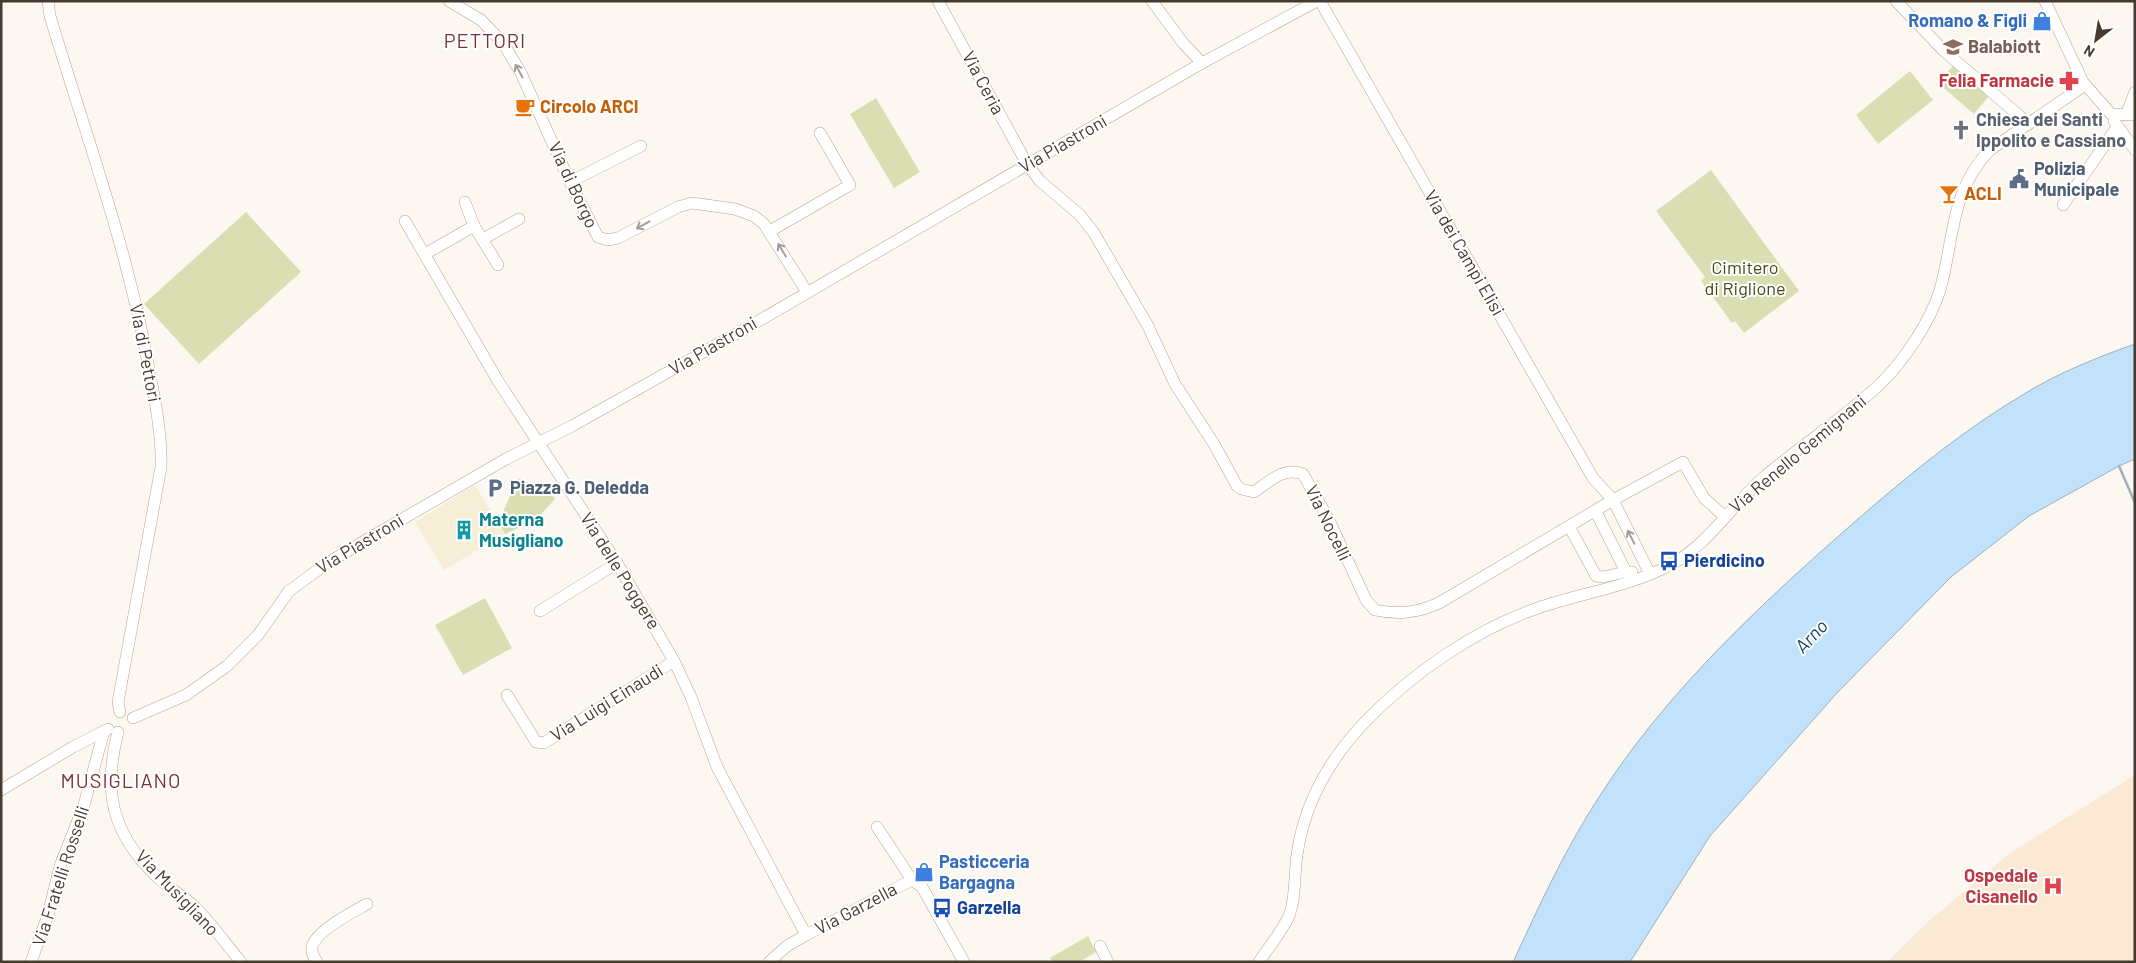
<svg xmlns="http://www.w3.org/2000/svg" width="2136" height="963" font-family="Barlow,sans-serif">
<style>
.built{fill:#fbe9d3}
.education{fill:#f7eed8}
.green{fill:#dadfb3}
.water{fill:#c1e2fa;stroke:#9cb0bd}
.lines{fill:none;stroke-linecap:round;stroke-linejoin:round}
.stream{stroke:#9cb0bd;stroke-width:2.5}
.minor-casing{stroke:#bba386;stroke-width:12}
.minor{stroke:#fff;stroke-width:11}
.oneway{stroke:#a29d97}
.labels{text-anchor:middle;stroke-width:4;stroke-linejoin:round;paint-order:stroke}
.shop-label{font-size:18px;font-weight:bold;fill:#366cbe;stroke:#fff;text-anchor:end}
.education-label{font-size:18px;font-weight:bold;fill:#785e54;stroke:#fff;text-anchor:start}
.health-label{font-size:18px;font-weight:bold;fill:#be3a42;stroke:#fff;text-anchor:end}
.street-label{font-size:18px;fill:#453b2f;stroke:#fff}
.food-label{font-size:18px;font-weight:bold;fill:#c56008;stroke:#fff;text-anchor:start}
.worship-label{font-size:18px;font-weight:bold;fill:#5b616d;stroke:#fff;text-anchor:start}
.service-label{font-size:18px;font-weight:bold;fill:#4e5e75;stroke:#fff;text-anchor:start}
.park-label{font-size:18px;fill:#454815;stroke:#fff}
.culture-label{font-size:18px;font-weight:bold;fill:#0d838f;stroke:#fff;text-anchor:start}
.transit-label{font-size:18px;font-weight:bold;fill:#164399;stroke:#fff;text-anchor:start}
.water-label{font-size:19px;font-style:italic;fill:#154765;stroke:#fff}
.quarter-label{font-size:20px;letter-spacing:1px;fill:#793232;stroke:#fff}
</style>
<rect width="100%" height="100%" fill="#fdf7f1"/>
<path class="built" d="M2135 775V962H1887L1931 919 2010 853Z"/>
<path class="education" d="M475 485 505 534 444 570 415 522Z"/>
<g class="green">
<path d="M1953 66 1989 96 1974 114 1938 83Z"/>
<path d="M1910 71 1933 100 1878 144 1856 115Z"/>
<path d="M876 98 920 172 894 188 850 114Z"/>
<path d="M1711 170 1799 291 1744 333 1735 321 1732 323 1701 281 1705 277 1656 211Z"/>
<path d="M246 212 301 272 199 364 144 304Z"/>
<path d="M518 478 544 490 546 486 555 499 535 521 505 534 494 514H502Z"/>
<path d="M485 598 512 648 463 675 435 625Z"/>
<path d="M1088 936 1096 952 1079 962H1053L1050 958Z"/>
</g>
<path class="water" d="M2135 344V459L2119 466 2029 516 1951 577 1837 693 1710 836 1630 962H1513C1540 904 1566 847 1601 794 1661 701 1742 622 1825 548 1886 494 1953 436 2024 394 2058 373 2098 357 2135 344Z"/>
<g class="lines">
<path class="stream" d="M2119 466 2135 503"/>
<defs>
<g id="minor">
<path d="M48 1 50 16C85 133 128 249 149 369 155 401 162 434 161 467L118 702 120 712"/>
<path d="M449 1 481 20 503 43 521 73 570 182 598 237 608 240 618 238 678 207 692 203 735 209 754 216 764 224 807 292"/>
<path d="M938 1 1027 164 1040 181 1080 215 1094 233 1148 326 1175 384 1214 444 1237 486 1241 489 1254 492C1269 482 1284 466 1303 474L1329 520 1366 600 1375 610C1398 615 1417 613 1439 603L1613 500 1683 462 1704 498 1724 516"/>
<path d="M1152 1 1183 43 1202 63"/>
<path d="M1320 1 1593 478 1613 500 1650 574"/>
<path d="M1896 1 1943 50 2029 124"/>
<path d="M2045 1 2083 82 2111 114 2135 115"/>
<path d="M2126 115 2135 92"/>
<path d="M2114 121 2135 150"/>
<path d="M570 182 641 146"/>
<path d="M465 202 474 226 498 265"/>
<path d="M2063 205 2117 127"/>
<path d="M405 221 498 381 617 563 674 661 691 697 717 767 806 935"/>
<path d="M770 231 850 185 820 133"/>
<path d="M483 239 519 219"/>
<path d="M425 254 474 226"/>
<path d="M1596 512 1626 572H1632"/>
<path d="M1570 528 1596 576 1603 577 1626 572"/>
<path d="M540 611 617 563"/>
<path d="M507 695 536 742 544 743 674 661"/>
<path d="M133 718 186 695 227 666 258 635 289 591 326 564 361 543 506 459 572 426 750 326 1202 63 1317 1"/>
<path d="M118 732C103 790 111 832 155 875 167 887 182 895 194 906 211 923 226 944 241 962"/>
<path d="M1 790 73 747 108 729"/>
<path d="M877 827 912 880"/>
<path d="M1100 946 1108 962"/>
<path d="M31 962 48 915 60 866 84 805 104 731"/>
<path d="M317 962C314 957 311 953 312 947 315 931 353 912 367 904"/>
<path d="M769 962 787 946 806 935 912 880 922 887 964 962"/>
<path d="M1259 962C1268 948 1280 934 1288 918 1296 900 1294 875 1297 855 1304 804 1329 760 1364 723 1411 674 1474 630 1538 608 1581 593 1629 587 1670 565 1706 547 1733 504 1763 478 1801 445 1845 418 1881 383 1904 361 1931 320 1940 290 1954 241 1950 190 1990 150L2085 85"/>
</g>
</defs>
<use href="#minor" class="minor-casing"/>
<use href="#minor" class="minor"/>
</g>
<defs><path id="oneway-shaft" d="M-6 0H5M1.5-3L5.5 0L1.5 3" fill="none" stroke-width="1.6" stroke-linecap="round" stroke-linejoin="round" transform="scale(1.25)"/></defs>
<g class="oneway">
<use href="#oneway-shaft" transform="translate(519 71) rotate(-119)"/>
<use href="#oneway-shaft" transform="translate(643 225) rotate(151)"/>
<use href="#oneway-shaft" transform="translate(782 250) rotate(-121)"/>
<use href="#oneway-shaft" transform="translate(1631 537) rotate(-117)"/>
</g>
<defs>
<symbol id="shop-bare" viewBox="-9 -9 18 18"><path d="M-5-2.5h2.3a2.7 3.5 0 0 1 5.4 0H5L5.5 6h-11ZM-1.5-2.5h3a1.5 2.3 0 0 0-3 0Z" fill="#3f7fe0" stroke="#fff" stroke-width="2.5" paint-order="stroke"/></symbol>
<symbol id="school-bare" viewBox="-9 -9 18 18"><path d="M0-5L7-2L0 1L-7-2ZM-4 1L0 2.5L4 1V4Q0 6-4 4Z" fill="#8d6e63" stroke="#fff" stroke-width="2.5" paint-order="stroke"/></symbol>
<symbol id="pharmacy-bare" viewBox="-9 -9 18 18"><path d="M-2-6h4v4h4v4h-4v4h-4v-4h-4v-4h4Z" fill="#e0444e" stroke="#fff" stroke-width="2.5" paint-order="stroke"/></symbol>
<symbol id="cafe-bare" viewBox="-9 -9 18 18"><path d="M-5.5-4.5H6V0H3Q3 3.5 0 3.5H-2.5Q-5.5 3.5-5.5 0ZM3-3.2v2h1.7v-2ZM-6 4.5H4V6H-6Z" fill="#e8710a" stroke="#fff" stroke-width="2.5" paint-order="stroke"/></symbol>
<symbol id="church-bare" viewBox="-9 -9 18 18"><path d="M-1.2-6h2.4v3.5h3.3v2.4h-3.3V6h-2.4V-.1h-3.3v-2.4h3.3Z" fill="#6b7280" stroke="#fff" stroke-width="2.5" paint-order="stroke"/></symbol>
<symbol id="civic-bare" viewBox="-9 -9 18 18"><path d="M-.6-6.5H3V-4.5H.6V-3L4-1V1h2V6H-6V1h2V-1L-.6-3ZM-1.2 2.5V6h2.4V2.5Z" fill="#5c6f8a" stroke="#fff" stroke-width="2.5" paint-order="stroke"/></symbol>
<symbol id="bar-bare" viewBox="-9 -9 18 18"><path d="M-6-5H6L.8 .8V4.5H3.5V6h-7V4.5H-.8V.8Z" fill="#e8710a" stroke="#fff" stroke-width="2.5" paint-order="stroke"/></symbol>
<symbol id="parking-bare" viewBox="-9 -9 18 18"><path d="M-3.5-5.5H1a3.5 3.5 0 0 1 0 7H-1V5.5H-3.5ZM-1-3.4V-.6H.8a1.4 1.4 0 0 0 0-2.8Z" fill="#5c6f8a" stroke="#fff" stroke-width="2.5" paint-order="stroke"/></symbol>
<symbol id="building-bare" viewBox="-9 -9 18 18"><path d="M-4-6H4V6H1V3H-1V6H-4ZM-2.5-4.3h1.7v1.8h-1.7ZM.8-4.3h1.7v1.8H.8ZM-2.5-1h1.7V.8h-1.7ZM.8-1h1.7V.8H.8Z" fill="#0f9aa8" stroke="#fff" stroke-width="2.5" paint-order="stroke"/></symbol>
<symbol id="bus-bare" viewBox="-9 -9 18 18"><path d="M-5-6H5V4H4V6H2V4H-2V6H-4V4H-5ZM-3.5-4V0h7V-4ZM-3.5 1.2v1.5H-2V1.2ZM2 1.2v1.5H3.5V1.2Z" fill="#1a4fb4" stroke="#fff" stroke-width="2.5" paint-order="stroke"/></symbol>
<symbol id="hospital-bare" viewBox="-9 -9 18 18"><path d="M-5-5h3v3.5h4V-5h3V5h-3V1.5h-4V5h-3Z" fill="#e0444e" stroke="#fff" stroke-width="2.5" paint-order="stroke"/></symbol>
</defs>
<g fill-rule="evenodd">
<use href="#shop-bare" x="2028" y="7" width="28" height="28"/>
<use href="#school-bare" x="1939" y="33" width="28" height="28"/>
<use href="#pharmacy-bare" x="2055" y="67" width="28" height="28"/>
<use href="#cafe-bare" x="511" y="93" width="28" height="28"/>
<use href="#church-bare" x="1947" y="116" width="28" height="28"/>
<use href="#civic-bare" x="2005" y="165" width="28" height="28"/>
<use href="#bar-bare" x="1935" y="180" width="28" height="28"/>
<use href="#parking-bare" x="481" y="474" width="28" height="28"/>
<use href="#building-bare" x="450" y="516" width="28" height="28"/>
<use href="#bus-bare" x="1655" y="547" width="28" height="28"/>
<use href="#shop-bare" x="910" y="858" width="28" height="28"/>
<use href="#hospital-bare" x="2039" y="872" width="28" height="28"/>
<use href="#bus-bare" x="928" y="894" width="28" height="28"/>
</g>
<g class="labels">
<g class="shop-label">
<text x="2027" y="27">Romano &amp; Figli</text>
<text x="939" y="868" text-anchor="start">Pasticceria<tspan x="939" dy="21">Bargagna</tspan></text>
</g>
<g class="education-label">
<text x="1968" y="53">Balabiott</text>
</g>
<g class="health-label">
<text x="2054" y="87">Felia Farmacie</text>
<text x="2038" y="882">Ospedale<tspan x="2038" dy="21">Cisanello</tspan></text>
</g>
<g class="street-label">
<text transform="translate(983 83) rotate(62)" y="6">Via Ceria</text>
<text transform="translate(1063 144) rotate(-30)" y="6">Via Piastroni</text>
<text transform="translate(573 185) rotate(65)" y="6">Via di Borgo</text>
<text transform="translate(1464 253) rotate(60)" y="6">Via dei Campi Elisi</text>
<text transform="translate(713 346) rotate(-30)" y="6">Via Piastroni</text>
<text transform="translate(145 353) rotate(79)" y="6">Via di Pettori</text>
<text transform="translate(1798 454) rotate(-40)" y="6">Via Renello Gemignani</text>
<text transform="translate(1328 523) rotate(64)" y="6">Via Nocelli</text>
<text transform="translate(360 544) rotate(-31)" y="6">Via Piastroni</text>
<text transform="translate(620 571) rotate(58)" y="6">Via delle Poggere</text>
<text transform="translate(607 703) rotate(-32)" y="6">Via Luigi Einaudi</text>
<text transform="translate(61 876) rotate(-72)" y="6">Via Fratelli Rosselli</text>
<text transform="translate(177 893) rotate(46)" y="6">Via Musigliano</text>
<text transform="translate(856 909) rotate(-28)" y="6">Via Garzella</text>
</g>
<g class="food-label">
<text x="540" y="113">Circolo ARCI</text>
<text x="1964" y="200">ACLI</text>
</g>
<g class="worship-label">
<text x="1976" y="126">Chiesa dei Santi<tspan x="1976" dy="21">Ippolito e Cassiano</tspan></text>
</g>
<g class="service-label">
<text x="2034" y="175">Polizia<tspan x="2034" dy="21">Municipale</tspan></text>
<text x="510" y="494">Piazza G. Deledda</text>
</g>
<g class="park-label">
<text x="1745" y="274">Cimitero<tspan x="1745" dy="21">di Riglione</tspan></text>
</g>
<g class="culture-label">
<text x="479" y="526">Materna<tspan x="479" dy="21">Musigliano</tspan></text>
</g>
<g class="transit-label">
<text x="1684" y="567">Pierdicino</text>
<text x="957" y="914">Garzella</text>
</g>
<g class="water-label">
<text transform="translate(1811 636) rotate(-46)" y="7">Arno</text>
</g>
<g class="quarter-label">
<text x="485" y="48">PETTORI</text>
<text x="121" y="788">MUSIGLIANO</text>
</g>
</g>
<rect width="2136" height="963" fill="none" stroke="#453b2f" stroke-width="5"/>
<g transform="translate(2096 40) rotate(211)" stroke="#ffffff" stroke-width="4" paint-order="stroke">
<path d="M0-4L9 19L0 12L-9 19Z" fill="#453b2f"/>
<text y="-8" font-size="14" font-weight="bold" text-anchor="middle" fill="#453b2f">N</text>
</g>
</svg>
